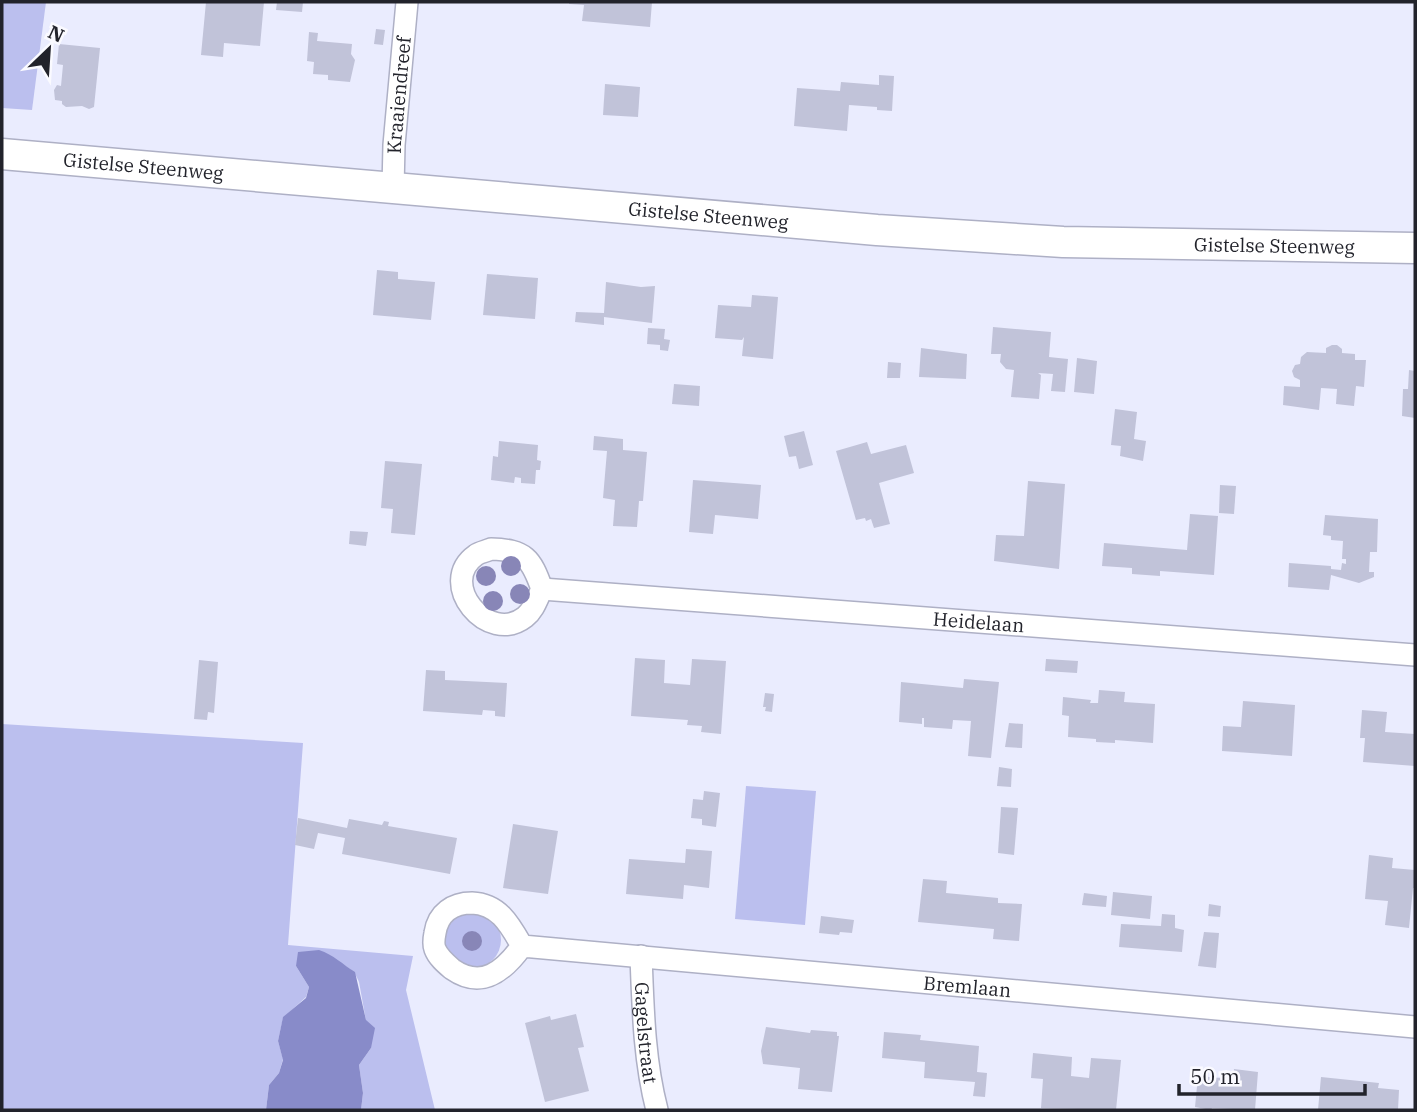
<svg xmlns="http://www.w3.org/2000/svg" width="1417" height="1112" font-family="'IBM Plex Serif',serif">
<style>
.green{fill:#bbbfee}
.water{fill:#888bc9}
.building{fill:#c1c3d9}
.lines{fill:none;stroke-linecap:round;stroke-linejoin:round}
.street-casing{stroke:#aeb0c5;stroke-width:24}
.secondary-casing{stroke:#aeb0c5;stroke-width:33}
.street{stroke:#fff;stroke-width:21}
.secondary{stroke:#fff;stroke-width:30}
.tree{fill:#8886b7}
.labels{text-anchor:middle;stroke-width:7;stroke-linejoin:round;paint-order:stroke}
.street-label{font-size:19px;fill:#22232b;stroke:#fafaff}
</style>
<rect width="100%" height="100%" fill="#eaecfe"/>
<g class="green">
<path d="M2 2H46L32 110 2 108Z"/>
<path d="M2 724 303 743 288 945 413 956 406 990 435 1110H361L363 1093 359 1065 371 1048 359 982C349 955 320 964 296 966L309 987 306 997 283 1018 278 1041 283 1059 279 1073 269 1085 266 1110H2Z"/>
<path d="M746 786 816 791 805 925 735 919Z"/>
<circle cx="473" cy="940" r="28"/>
</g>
<path class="water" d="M319 950C334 955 342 964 355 972L366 1020 375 1028 371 1048 359 1065 363 1093 361 1110H266L269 1085 279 1073 283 1060 278 1041 283 1017 306 998 309 987 296 966 298 952Z"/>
<g class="building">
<path d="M206 2H264L260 46 224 43 223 57 201 55Z"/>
<path d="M277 2H303L302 12 276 10Z"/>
<path d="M569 2H652L650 27 582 21 584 5 569 4Z"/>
<path d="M376 29 385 30 383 45 374 44Z"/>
<path d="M309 32 318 33 317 41 352 44 351 54 355 60 350 82 328 80V75L313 74 314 62 307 61Z"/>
<path d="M59 44 100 48 94 107 89 109 82 106 66 107 62 104V101L55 100 54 90 57 85 61 86 63 65 57 64Z"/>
<path d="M879 75 894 76 892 111 877 110V107L849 105 847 131 794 126 797 88 840 91 841 82 879 85Z"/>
<path d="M605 84 640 87 638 117 603 115Z"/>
<path d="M377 270 398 272V279L435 282 431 320 373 315Z"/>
<path d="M487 274 538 278 535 319 483 315Z"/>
<path d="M606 282 641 287 655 286 652 323 604 317V325L575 322 576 312 604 313Z"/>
<path d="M752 295 778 297 773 359 742 356 744 337 742 340 715 338 718 305 751 307Z"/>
<path d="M993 327 1051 332 1049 357 1068 359 1065 392 1051 391 1053 374 1038 373 1041 375 1039 399 1011 397 1014 370 1006 369 1000 362 1001 354H991Z"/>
<path d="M648 328 665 329 664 339 670 340 668 351 660 350V345L647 344Z"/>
<path d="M1332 345H1337L1342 349V353L1355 354V360H1366L1364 387 1356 386 1354 406 1336 404 1337 389 1321 388 1319 410 1283 405 1284 386 1300 387V380L1294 377 1292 371 1295 365 1300 364 1301 357 1307 352 1326 353V348Z"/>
<path d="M921 348 967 354 966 379 919 377Z"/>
<path d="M1077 358 1097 361 1094 394 1074 392Z"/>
<path d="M888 362 901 363 900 378H887Z"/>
<path d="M1409 370 1415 371V418L1402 416 1403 389H1408Z"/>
<path d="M674 384 700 386 699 406 672 404Z"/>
<path d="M1115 409 1137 412 1134 439 1146 441 1143 461 1120 456 1121 446 1111 445Z"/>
<path d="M804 431 813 465 799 469 796 456 789 457 784 436Z"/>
<path d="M594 436 623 439V450L647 452 643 501H639L637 527 613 526 615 500 603 498 607 451 593 450Z"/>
<path d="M499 441 538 445 537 460 541 461 540 470H536L535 484 521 483V478L515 477 514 483 491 480 493 456 498 457Z"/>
<path d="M867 442 871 454 906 445 914 473 879 483 890 524 874 528 871 519 866 521 865 518 856 520 836 451Z"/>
<path d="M385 461 422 464 415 535 391 533 393 509 381 508Z"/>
<path d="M693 480 761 485 758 519 715 515 713 534 689 532Z"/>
<path d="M1028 481 1065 484 1059 569 994 561 996 535 1024 536Z"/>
<path d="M1220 485 1236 486 1234 514 1219 513Z"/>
<path d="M1190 514 1218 516 1214 575 1160 571V576L1132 574V568L1102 566 1104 543 1187 550Z"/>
<path d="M1325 515 1378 519 1377 552H1370L1369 572H1374V577L1359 583 1331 575 1329 590 1288 587 1289 563 1331 566V569L1341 570 1342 563 1346 564V559H1342L1343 541 1331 540V536L1323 535Z"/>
<path d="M350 531 368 532 366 546 349 544Z"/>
<path d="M635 658 665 660 664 683 690 685 692 659 726 661 721 734 701 732 702 726 687 725 688 720 631 716Z"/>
<path d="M1046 659 1078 661 1077 673 1045 671Z"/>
<path d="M199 660 218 662 214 713 208 712 207 720 194 719Z"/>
<path d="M426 670 445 671V680L507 683 505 717 495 716V711L483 710 482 715 423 711Z"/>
<path d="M964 679 999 682 991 758 968 756 971 721 953 720 952 729 924 727V718H922V724L899 722 901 682 963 688Z"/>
<path d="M1099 690 1125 692 1124 702 1155 704 1153 743 1115 740V743L1096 742V739L1068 737 1069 716 1062 715 1063 697 1091 700 1090 703H1098Z"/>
<path d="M765 693 774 694 772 712 765 711 766 707H763Z"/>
<path d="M1243 701 1295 705 1292 756 1222 751 1223 726 1241 727Z"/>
<path d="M1362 710 1387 712 1385 732 1415 734V766L1363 762 1365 738H1360Z"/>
<path d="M1009 723 1023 724 1022 748 1005 747Z"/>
<path d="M999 767 1012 769 1011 787 997 786Z"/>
<path d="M704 791 720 793 716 827 702 825V819L691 818 693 799 703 800Z"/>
<path d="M1001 807 1018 808 1014 855 998 853Z"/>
<path d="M298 818 347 828 349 819 382 825 384 821 389 822 388 826 457 838 450 874 342 854 345 838 318 833 314 849 295 845Z"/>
<path d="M513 824 558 831 548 894 503 888Z"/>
<path d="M686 849 712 851 709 888 684 885 683 899 626 894 629 859 685 863Z"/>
<path d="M1369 855 1393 858 1392 868 1415 870V888H1413L1409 928 1385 925 1388 901 1365 899Z"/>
<path d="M923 879 947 881 946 893 998 898V903L1022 904 1019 941 993 939 994 929 918 922Z"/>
<path d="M1113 892 1152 896 1150 919 1111 915Z"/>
<path d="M1084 893 1107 896 1106 907 1082 905Z"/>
<path d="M1209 904 1221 906 1220 917 1208 916Z"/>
<path d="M1162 914 1175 915V928L1184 930 1182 952 1119 947 1121 924 1161 926Z"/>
<path d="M821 916 854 920 852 933 840 932 839 935 819 933Z"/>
<path d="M1204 932 1219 933 1216 968 1198 966Z"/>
<path d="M576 1014 584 1047 578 1048 589 1091 545 1102 525 1023 550 1016 551 1020Z"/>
<path d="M766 1027 810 1033 811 1030 837 1032V1036H839L832 1092 798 1089 800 1068 763 1064 761 1051Z"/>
<path d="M884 1032 921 1035 920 1040 979 1046 977 1072 987 1073 985 1097 973 1096 975 1082 924 1078 925 1062 882 1058Z"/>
<path d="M1033 1053 1072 1057 1071 1076 1089 1078 1091 1058 1121 1060 1116 1110 1041 1108 1043 1079 1031 1078Z"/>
<path d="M1234 1069 1258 1072 1255 1110 1212 1108 1211 1110 1195 1107 1198 1076 1233 1079Z"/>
<path d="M1321 1077 1379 1083 1378 1088 1399 1090 1398 1110H1318Z"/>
</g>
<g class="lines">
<defs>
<g id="street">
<path id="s1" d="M393 188 394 145 407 2"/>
<path d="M491 549C525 550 531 558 542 589 537 599 534 610 525 617 488 646 436 583 476 555 480 552 487 551 491 549Z"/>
<path id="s2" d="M542 589 1415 655"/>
<path id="s3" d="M522 946C504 971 482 990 452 969 445 963 438 957 435 949 433 944 434 938 435 933 438 913 453 903 472 903 499 904 510 925 522 946L1415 1027"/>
<path id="s4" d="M641 956C643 1008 644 1060 657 1110"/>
</g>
<g id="secondary">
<path id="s5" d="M2 154 877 230 1063 242 1415 248"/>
</g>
</defs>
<use href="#street" class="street-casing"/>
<use href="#secondary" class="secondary-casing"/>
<use href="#street" class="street"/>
<use href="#secondary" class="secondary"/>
</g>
<g class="tree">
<circle cx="511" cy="566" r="10"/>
<circle cx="486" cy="576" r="10"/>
<circle cx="520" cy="594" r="10"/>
<circle cx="493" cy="601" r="10"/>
<circle cx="472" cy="941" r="10"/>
</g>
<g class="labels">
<g class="street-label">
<text dy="7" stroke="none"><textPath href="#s1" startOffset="93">Kraaiendreef</textPath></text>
<text dy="7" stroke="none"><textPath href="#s5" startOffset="142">Gistelse Steenweg</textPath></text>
<text dy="7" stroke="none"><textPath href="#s5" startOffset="709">Gistelse Steenweg</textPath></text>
<text dy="7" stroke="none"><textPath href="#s5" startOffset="1276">Gistelse Steenweg</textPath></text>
<text dy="7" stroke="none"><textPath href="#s2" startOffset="438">Heidelaan</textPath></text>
<text dy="7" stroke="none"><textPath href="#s3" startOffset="696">Bremlaan</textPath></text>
<text dy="7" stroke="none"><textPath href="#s4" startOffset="77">Gagelstraat</textPath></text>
</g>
</g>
<rect width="1417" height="1112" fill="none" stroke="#22232b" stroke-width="7"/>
<g transform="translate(49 49) rotate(25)" stroke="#fafaff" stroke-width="5" paint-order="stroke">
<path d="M0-5L12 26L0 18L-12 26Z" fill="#22232b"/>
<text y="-10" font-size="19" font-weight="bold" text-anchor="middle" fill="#22232b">N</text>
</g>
<path d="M1179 1084v10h186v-10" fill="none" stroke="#22232b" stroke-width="3.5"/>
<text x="1190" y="1084" font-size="21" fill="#22232b" stroke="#fafaff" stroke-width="5" paint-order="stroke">50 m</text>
</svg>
